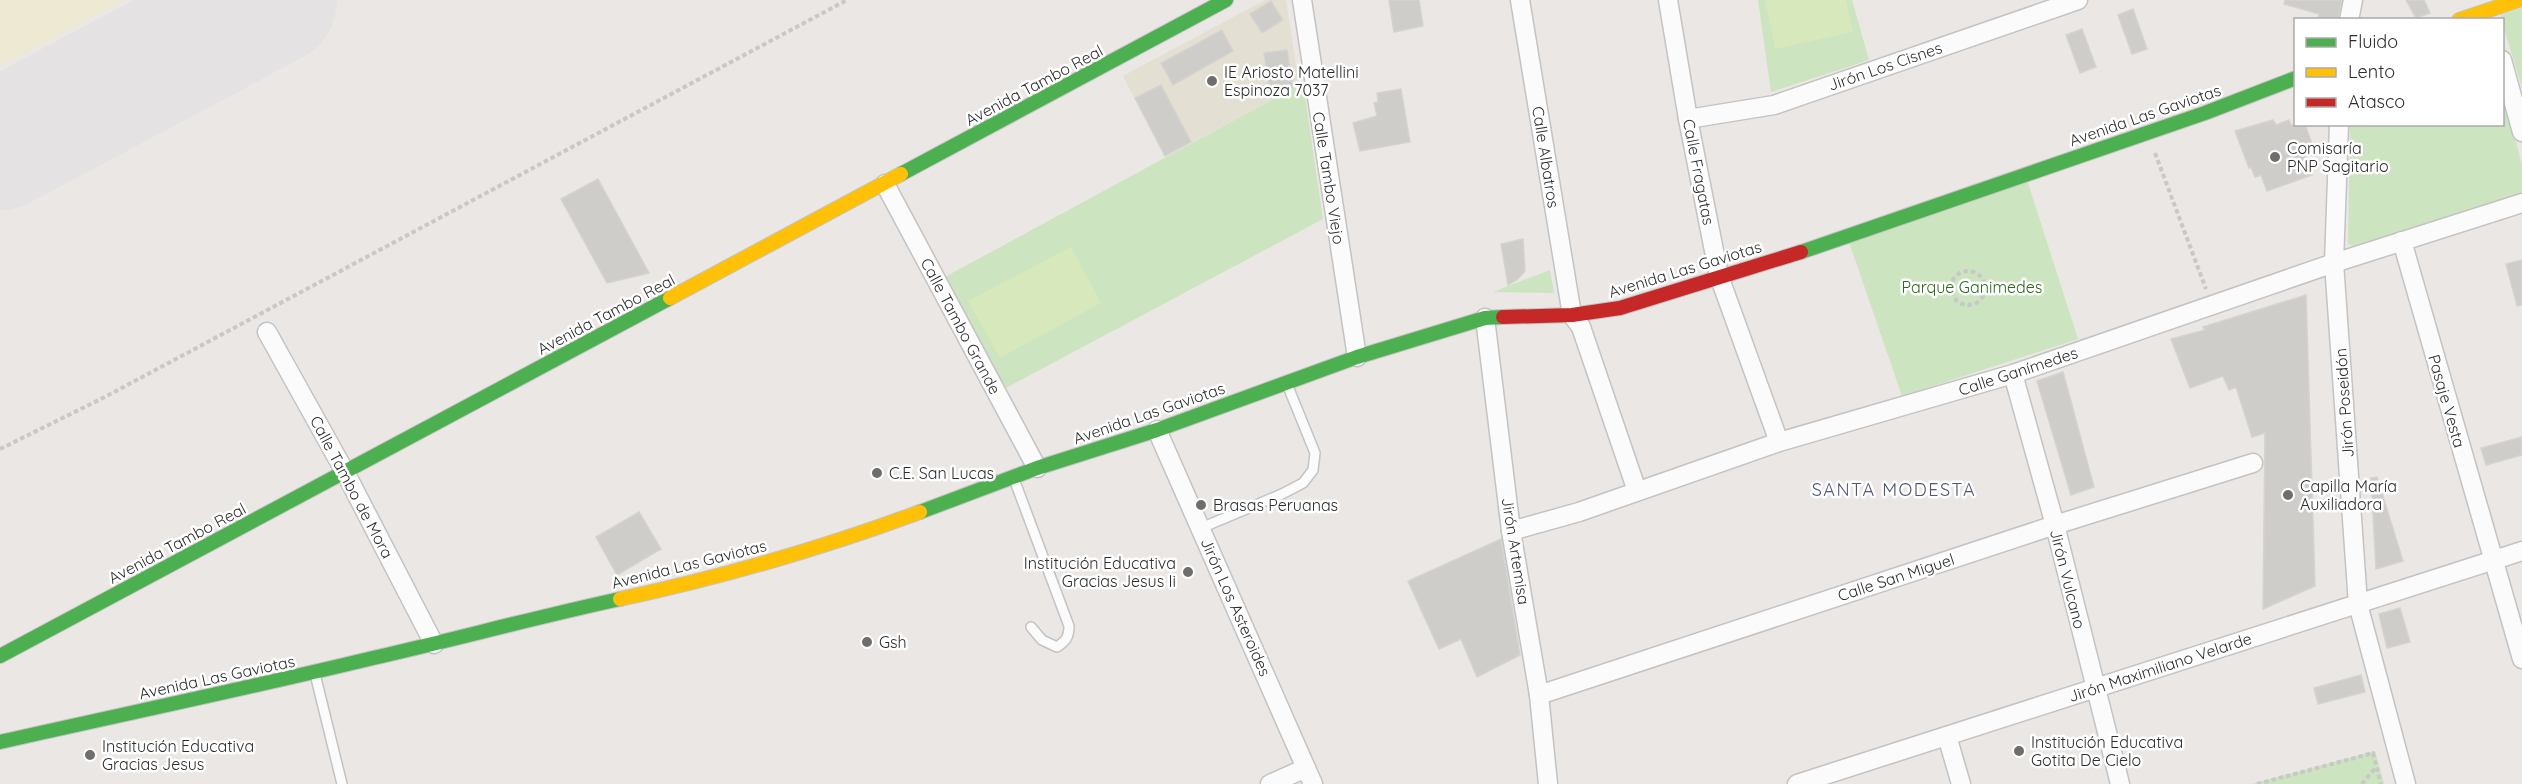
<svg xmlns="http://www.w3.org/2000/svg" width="2522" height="784" font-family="Quicksand,sans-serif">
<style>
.education{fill:#e4dfd3}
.green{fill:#cce4bf}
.sand{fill:#ede9d3}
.pitch{fill:#d6e8bc}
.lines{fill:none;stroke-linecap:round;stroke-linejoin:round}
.runway{stroke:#e4e2e2;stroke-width:130}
.building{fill:#cfcdca;stroke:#d5d3d0;stroke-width:1.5}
.lane-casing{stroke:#c4c3c3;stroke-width:12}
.street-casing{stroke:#c4c3c3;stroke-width:21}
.fast-casing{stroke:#c4c3c3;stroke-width:16}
.slow-casing{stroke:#c4c3c3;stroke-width:16}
.jam-casing{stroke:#c4c3c3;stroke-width:16}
.path{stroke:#c8c8c8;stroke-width:4;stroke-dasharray:4.5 3;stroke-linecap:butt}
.lane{stroke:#fcfbfb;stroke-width:9}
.street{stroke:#fcfbfb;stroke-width:18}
.fast{stroke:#4caf50;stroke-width:14}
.slow{stroke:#ffc107;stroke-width:14}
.jam{stroke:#c62828;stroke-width:14}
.poi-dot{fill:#6f6e6d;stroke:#fff;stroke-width:2}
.labels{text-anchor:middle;stroke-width:5;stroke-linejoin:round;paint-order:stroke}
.street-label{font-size:16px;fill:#2d2d2d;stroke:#fff}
.poi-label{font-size:16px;fill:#2d2d2d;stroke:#fff;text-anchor:start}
.park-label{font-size:16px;fill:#2b681e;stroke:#fff}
.neighbourhood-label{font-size:18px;letter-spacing:1.5px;fill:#4f557c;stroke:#fff}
</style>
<rect width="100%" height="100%" fill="#eae7e4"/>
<path class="education" d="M1265 0H1286L1299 85 1165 157 1123 76Z"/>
<g class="green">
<path d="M1758 0H1852L1869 60 1771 92Z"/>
<path d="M2522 8V88L2500 15Z"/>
<path d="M1303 83 1323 219 1004 389 943 278Z"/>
<path d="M2503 92 2522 165V193L2354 246 2348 244 2350 125 2502 124Z"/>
<path d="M2027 180 2078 339 1902 396 1849 242Z"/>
<path d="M1550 270 1554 293 1493 292Z"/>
<path d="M2375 751 2384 784H2252Z"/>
</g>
<path class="sand" d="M0 0H124L0 66Z"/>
<g class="pitch">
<path d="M1765 0H1846L1853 32 1775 49Z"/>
<path d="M1071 247 1101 303 1000 358 968 301Z"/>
</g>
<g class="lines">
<path class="runway" d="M0 145 272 0"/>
</g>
<g class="building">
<path d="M1389 0H1419L1423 26 1394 32Z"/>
<path d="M2285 0H2342L2338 20H2318L2319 14 2284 4Z"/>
<path d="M2406 0H2424L2430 13 2416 18Z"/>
<path d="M1271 1 1283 20 1262 33 1250 14Z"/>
<path d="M2133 9 2147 49 2132 54 2118 15Z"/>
<path d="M2082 29 2096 67 2080 73 2066 35Z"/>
<path d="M1222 30 1233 51 1173 85 1161 63Z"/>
<path d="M1287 50 1293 88 1270 92 1264 53Z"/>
<path d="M1161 85 1191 142 1165 156 1135 98Z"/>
<path d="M1401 89 1410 142 1360 151 1353 123 1377 116 1374 103 1378 102 1377 93Z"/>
<path d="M2273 120 2276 125 2289 120 2291 125 2305 124 2312 144 2302 148 2312 175 2267 191 2261 175 2255 177 2251 167 2249 168 2235 131Z"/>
<path d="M598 179 649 273 607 283 561 199Z"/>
<path d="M1523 239 1525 271 1518 279 1508 285 1501 244Z"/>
<path d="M2522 260V305L2517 306 2506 264Z"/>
<path d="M2306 295 2315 586 2263 609 2265 433 2252 437 2236 387 2229 390 2223 376 2190 388 2171 339 2205 330 2203 327Z"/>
<path d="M2063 372 2094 487 2071 495 2037 381Z"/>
<path d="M2522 437V455L2486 465 2481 448Z"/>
<path d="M2377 477 2403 561 2376 569 2371 478Z"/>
<path d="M639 512 661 549 617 575 596 537Z"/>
<path d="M1501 539 1520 655 1477 677 1461 639 1439 649 1408 581Z"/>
<path d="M2400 608 2410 642 2387 648 2379 614Z"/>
<path d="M2361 675 2365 692 2318 704 2314 688Z"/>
</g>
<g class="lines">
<defs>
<g id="lane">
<path d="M1014 479 1069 626C1069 637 1066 641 1057 647L1042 640 1031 627"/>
<path d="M1201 528 1282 494 1303 483 1313 470 1315 453 1287 384"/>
<path d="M315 674 342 784"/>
</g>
<g id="street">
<path d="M1302 0 1357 357"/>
<path d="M1520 0 1572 315 1581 327 1637 491"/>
<path d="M1668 0 1688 119 1719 276 1779 442"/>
<path d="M2349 20 2353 0"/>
<path d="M2502 60 2522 132"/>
<path d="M1688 119 1774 105 2078 0"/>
<path d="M2339 124 2334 263 2358 604 2406 784"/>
<path d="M885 184 1037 468"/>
<path d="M2402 241 2522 659"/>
<path d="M1485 318 1511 531 1539 695 1548 784"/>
<path d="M267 332 345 472 434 644"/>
<path d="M2013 374 2055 525 2120 784"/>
<path d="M1157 430 1313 784"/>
<path d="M1511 531 1579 512 1779 442 2013 374 2334 263 2522 203"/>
<path d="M1539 695 2055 525 2253 463"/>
<path d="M1947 736 1961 784"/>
<path d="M1270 784 1306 768"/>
<path d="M1797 784 2522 551"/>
</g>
<g id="fast">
<path d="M901 174 1226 0"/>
<path d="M1801 252 2205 113 2296 78"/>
<path d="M920 512 1037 468 1157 430 1357 357 1485 318 1503 317"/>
<path d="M0 656 670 298"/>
<path d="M0 742C124 714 249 688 373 658 456 639 537 617 620 599"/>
</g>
<g id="slow">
<path d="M2459 20 2519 0"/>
<path d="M670 298 901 174"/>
<path d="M620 599C722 577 823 548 920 512"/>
</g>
<path id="jam" d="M1503 317 1572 315 1620 308 1801 252"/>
</defs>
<use href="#lane" class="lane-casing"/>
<use href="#street" class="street-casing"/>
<use href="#fast" class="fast-casing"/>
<use href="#slow" class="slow-casing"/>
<use href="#jam" class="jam-casing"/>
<g class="path">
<path d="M2155 153 2206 289"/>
<circle cx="1968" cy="288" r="17"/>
<path d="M0 449 103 398 847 0"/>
<path d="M2257 784 2373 753 2381 784"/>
<path d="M2362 784 2376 767"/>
</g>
<use href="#lane" class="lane"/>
<use href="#street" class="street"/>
<use href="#fast" class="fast"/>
<use href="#slow" class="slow"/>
<use href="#jam" class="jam"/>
</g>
<g class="poi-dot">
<circle cx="1212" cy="81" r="6"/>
<circle cx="2275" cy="157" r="6"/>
<circle cx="877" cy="473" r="6"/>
<circle cx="2288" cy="495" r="6"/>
<circle cx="1201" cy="505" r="6"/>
<circle cx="1188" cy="572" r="6"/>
<circle cx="867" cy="642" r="6"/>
<circle cx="2019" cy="751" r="6"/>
<circle cx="90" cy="755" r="6"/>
</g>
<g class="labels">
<g class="street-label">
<text transform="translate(1885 66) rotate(-19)" y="6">Jirón Los Cisnes</text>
<text transform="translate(1034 85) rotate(-28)" y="6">Avenida Tambo Real</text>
<text transform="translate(2145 115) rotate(-19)" y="6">Avenida Las Gaviotas</text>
<text transform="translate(1546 157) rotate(81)" y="6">Calle Albatros</text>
<text transform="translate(1699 172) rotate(79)" y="6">Calle Fragatas</text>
<text transform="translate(1329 178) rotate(81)" y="6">Calle Tambo Viejo</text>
<text transform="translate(1685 269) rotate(-17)" y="6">Avenida Las Gaviotas</text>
<text transform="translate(606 314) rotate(-28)" y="6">Avenida Tambo Real</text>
<text transform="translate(961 326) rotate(62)" y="6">Calle Tambo Grande</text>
<text transform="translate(2018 371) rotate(-18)" y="6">Calle Ganímedes</text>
<text transform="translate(2447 401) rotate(74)" y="6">Pasaje Vesta</text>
<text transform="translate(2344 403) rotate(-94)" y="6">Jirón Poseidón</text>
<text transform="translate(1149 413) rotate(-19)" y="6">Avenida Las Gaviotas</text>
<text transform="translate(352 487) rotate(62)" y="6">Calle Tambo de Mora</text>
<text transform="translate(177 543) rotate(-28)" y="6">Avenida Tambo Real</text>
<text transform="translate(1516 551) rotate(81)" y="6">Jirón Artemisa</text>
<text transform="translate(689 564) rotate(-14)" y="6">Avenida Las Gaviotas</text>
<text transform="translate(1896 577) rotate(-18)" y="6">Calle San Miguel</text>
<text transform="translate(2068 579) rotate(76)" y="6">Jirón Vulcano</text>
<text transform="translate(1236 607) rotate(66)" y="6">Jirón Los Asteroides</text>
<text transform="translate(2160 667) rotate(-18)" y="6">Jirón Maximiliano Velarde</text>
<text transform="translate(217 677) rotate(-12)" y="6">Avenida Las Gaviotas</text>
</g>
<g class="poi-label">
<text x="1224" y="78">IE Ariosto Matellini<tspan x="1224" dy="18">Espinoza 7037</tspan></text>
<text x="2287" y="154">Comisaría<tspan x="2287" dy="18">PNP Sagitario</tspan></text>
<text x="889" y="479">C.E. San Lucas</text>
<text x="2300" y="492">Capilla María<tspan x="2300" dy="18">Auxiliadora</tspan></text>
<text x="1213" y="511">Brasas Peruanas</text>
<text x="1176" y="569" text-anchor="end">Institución Educativa<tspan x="1176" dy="18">Gracias Jesus Ii</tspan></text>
<text x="879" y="648">Gsh</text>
<text x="2031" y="748">Institución Educativa<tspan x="2031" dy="18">Gotita De Cielo</tspan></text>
<text x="102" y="752">Institución Educativa<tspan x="102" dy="18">Gracias Jesus</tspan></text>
</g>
<g class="park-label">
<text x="1972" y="293">Parque Ganimedes</text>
</g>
<g class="neighbourhood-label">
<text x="1894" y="496">SANTA MODESTA</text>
</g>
</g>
<rect x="2294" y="18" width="210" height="108" fill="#ffffff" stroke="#ababab" stroke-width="1.5"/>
<rect x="2306" y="38" width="30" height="9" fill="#4caf50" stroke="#ababab" stroke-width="1.5"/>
<text x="2348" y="48" font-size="18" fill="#2d2d2d">Fluido</text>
<rect x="2306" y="68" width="30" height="9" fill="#ffc107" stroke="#ababab" stroke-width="1.5"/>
<text x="2348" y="78" font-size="18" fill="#2d2d2d">Lento</text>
<rect x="2306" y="98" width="30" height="9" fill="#c62828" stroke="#ababab" stroke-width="1.5"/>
<text x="2348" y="108" font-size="18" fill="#2d2d2d">Atasco</text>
</svg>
